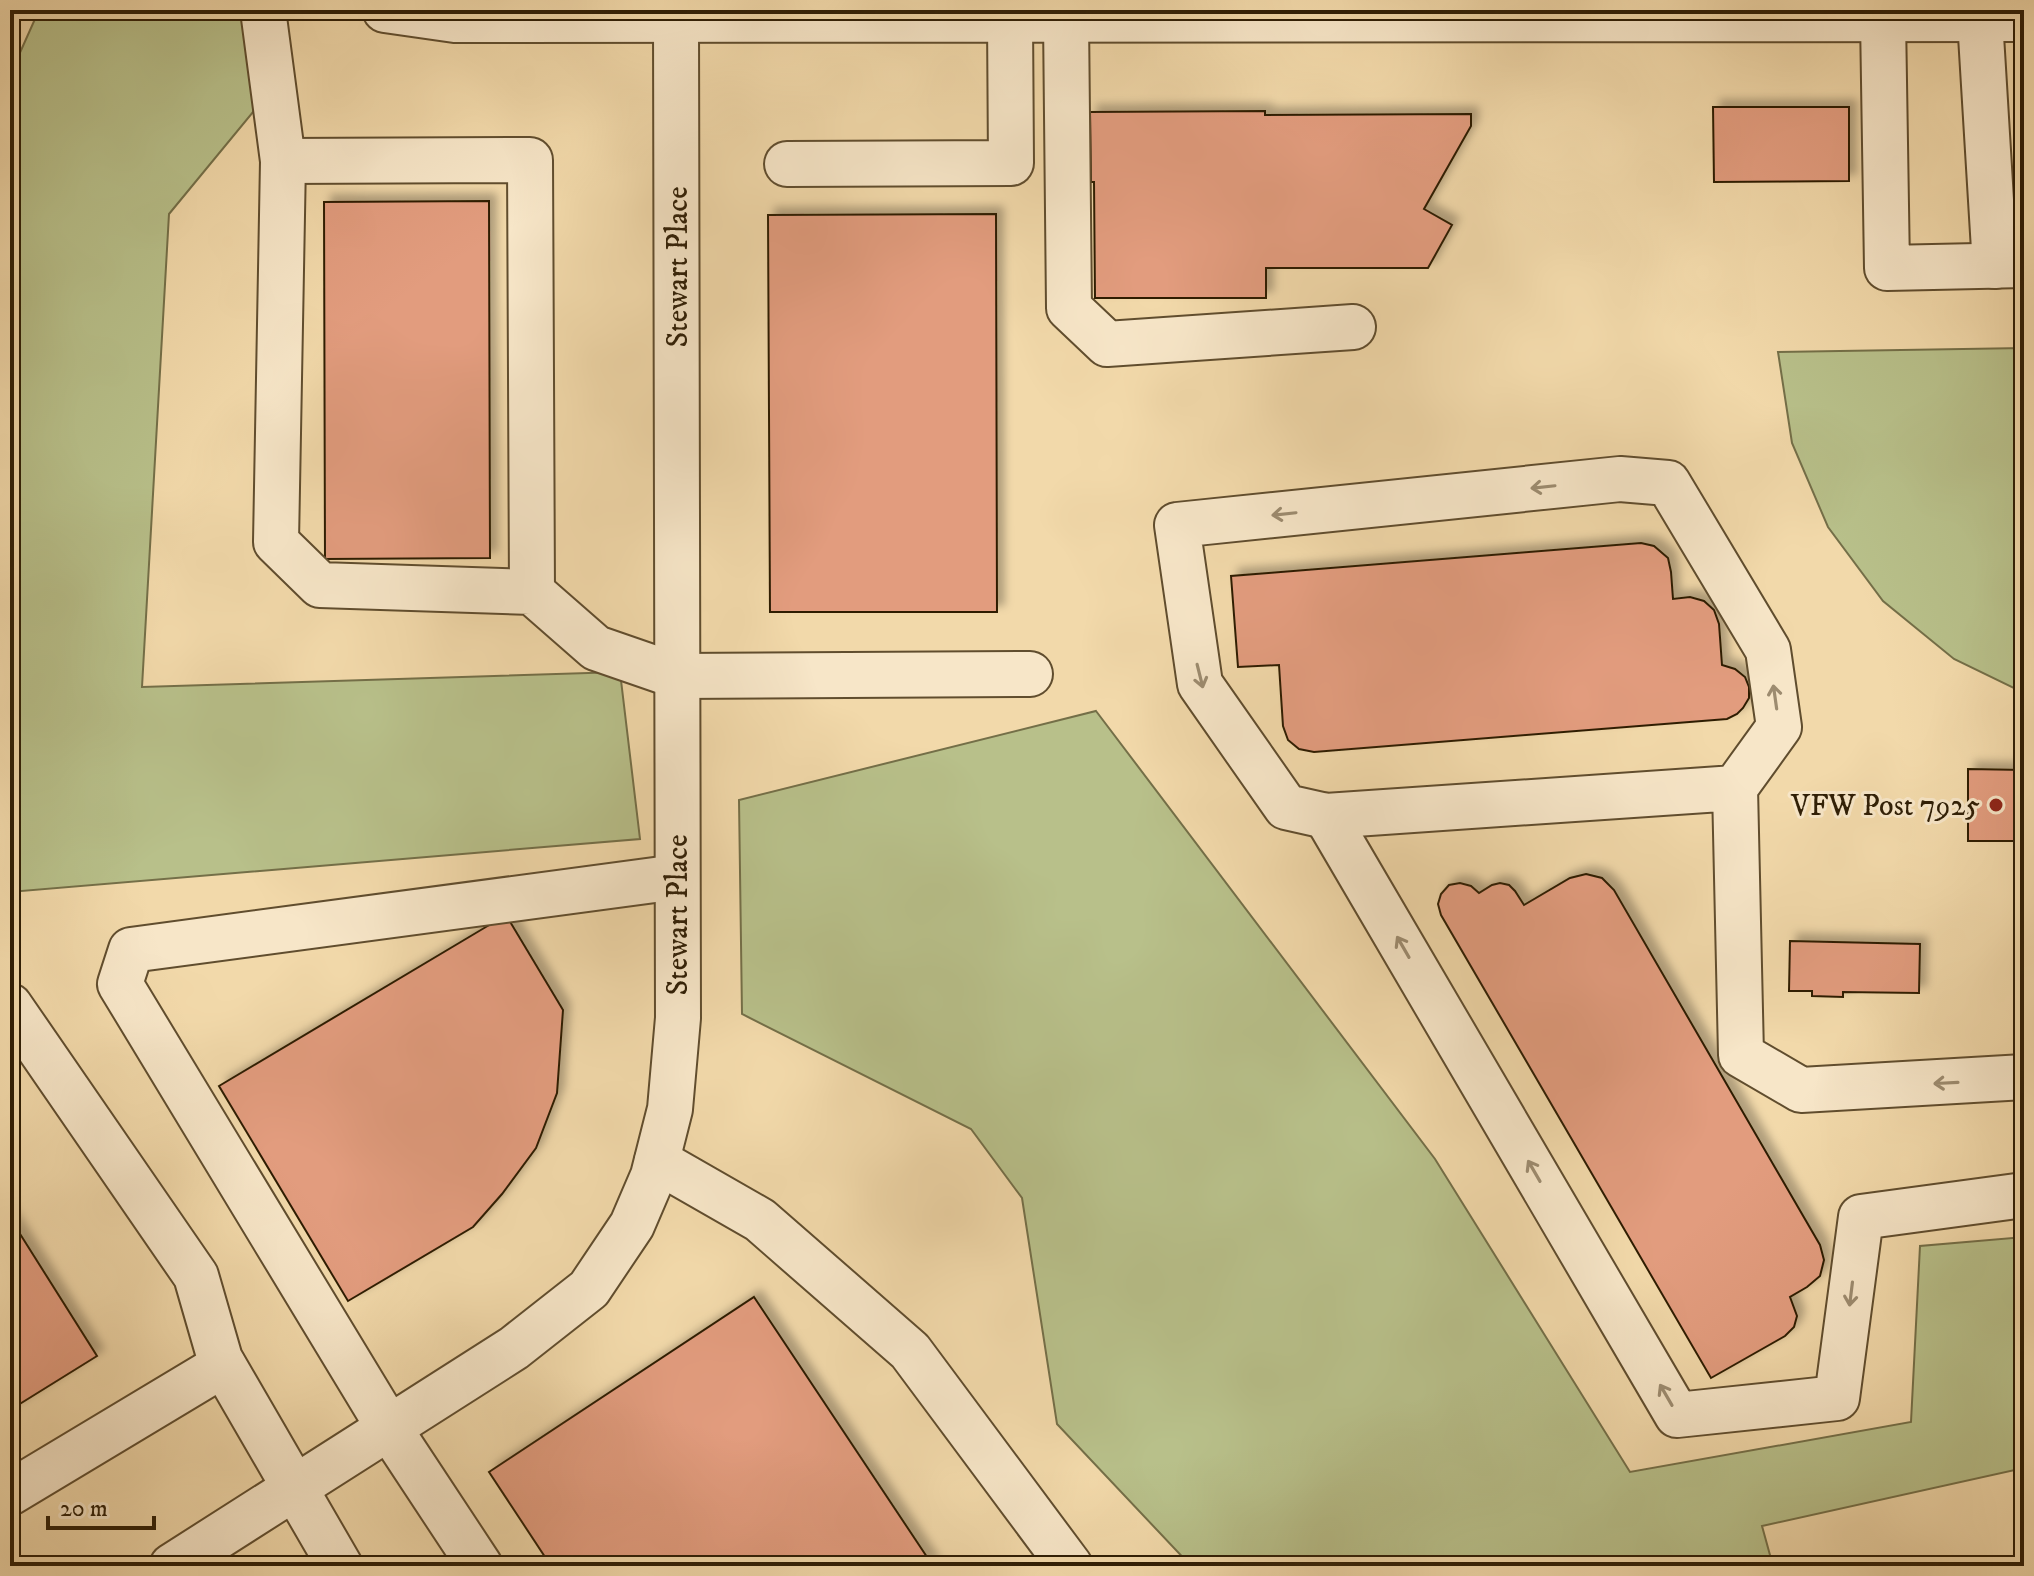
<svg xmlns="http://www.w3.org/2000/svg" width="2034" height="1576" font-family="'IM FELL DW Pica',serif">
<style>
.green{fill:#b8c08a;stroke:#746f48;stroke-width:2}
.building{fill:#e29c7e;stroke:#2f1e05;stroke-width:2;filter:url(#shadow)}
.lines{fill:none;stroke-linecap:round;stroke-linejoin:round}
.minor-casing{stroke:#604d2e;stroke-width:48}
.minor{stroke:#f7e6c8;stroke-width:44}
.oneway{stroke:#9d8c70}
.poi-dot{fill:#8f2418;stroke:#f7e6c8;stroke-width:3}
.labels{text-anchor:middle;stroke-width:6;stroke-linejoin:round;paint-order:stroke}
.street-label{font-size:30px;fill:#2f1e05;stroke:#f7e6c8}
.poi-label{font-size:30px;fill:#2f1e05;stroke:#f7e6c8;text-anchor:end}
</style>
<defs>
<filter id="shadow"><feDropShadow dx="7" dy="-7" stdDeviation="4" flood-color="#0004"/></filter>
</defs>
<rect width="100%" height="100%" fill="#f2d9aa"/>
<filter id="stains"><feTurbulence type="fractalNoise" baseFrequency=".0025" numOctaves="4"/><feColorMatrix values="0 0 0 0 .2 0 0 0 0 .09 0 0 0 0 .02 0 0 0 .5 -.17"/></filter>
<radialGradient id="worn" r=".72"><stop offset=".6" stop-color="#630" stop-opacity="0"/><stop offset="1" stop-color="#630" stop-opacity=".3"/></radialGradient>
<g class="green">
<path d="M39 10H241L255 16 258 106 169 214 142 687 620 672 640 839 10 892V75Z"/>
<path d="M2024 348V693L1954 659 1883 601 1828 527 1792 443 1778 352Z"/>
<path d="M1096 711 1435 1159 1630 1472 1911 1422 1920 1246 2024 1237V1468L1762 1526 1773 1566H1191L1057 1424 1022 1198 971 1129 742 1014 739 800Z"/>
</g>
<g class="building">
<path d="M1713 107H1849V181L1714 182Z"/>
<path d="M1265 111V115L1471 114V126L1424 209 1452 225 1428 268H1266V298H1095L1094 182H1091L1090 112Z"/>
<path d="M489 201 490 558 325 559 324 202Z"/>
<path d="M996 214 997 612H770L768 215Z"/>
<path d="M1641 543 1654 546 1668 558 1671 572 1673 599 1690 597 1704 601 1714 610 1719 624 1722 665 1735 669 1745 677 1749 687V698L1743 708 1737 714 1727 719 1314 752 1299 749 1288 740 1283 726 1279 665 1238 667 1231 576Z"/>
<path d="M1968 769 2024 770V841H1968Z"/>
<path d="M1586 874 1602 878 1614 890 1820 1245 1824 1260 1820 1276 1807 1287 1790 1297 1797 1316 1794 1327 1785 1336 1711 1378 1441 915 1438 904 1441 894 1449 885 1460 883 1471 886 1479 893 1492 885 1500 883 1509 885 1515 891 1524 905 1570 878Z"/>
<path d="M506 915 563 1010 557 1093 536 1148 502 1194 473 1227 348 1301 219 1086Z"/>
<path d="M1790 941 1920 944 1919 993 1843 992V997L1812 996V991H1789Z"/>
<path d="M10 1218 97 1356 10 1410Z"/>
<path d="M754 1297 933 1566H551L489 1472Z"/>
</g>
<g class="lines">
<defs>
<g id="minor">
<path d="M263 10 283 161 276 542 320 585 532 592 596 648 677 676 1030 674"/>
<path d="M385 10 455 20 2024 19"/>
<path d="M1066 19 1069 308 1107 344 1353 327"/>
<path d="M1883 19 1887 268 2024 265"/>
<path d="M1980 19 1995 266"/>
<path d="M283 161 530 160 532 592"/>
<path d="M787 164 1011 163 1010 19"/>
<path d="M1735 788 1326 816 1286 807 1200 684 1177 525 1620 479 1668 483 1768 650 1779 727 1735 788 1741 1055 1801 1090 2024 1077"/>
<path d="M1326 816 1677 1415 1837 1398 1861 1217 2024 1195"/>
<path d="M10 1006 196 1276 220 1359 340 1566"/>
<path d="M657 1161 760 1220 910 1351 1070 1566"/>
<path d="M10 1493 223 1365"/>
<path d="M172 1566 514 1348 589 1289 632 1225 653 1176 670 1109 678 1018 676 19"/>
<path d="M480 1566 389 1428 120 984 131 950 677 877"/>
</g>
</defs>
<use href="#minor" class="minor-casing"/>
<use href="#minor" class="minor"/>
</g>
<defs><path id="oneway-shaft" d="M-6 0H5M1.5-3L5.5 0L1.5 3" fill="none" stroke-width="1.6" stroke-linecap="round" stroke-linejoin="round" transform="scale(2)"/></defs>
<g class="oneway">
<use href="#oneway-shaft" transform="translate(1543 487) rotate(174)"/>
<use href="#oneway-shaft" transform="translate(1284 514) rotate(174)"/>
<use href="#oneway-shaft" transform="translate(1200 676) rotate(76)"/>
<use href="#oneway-shaft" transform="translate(1775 697) rotate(-98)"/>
<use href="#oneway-shaft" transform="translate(1403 947) rotate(-120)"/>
<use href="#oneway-shaft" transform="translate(1946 1083) rotate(177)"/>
<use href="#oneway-shaft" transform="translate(1534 1171) rotate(-120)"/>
<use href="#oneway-shaft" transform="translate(1851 1294) rotate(97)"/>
<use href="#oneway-shaft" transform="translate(1666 1395) rotate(-120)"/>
</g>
<circle class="poi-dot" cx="1996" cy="805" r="8"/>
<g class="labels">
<g class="street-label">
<text transform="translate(677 267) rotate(-90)" y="10">Stewart Place</text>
<text transform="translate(677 915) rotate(-90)" y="10">Stewart Place</text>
</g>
<g class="poi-label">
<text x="1980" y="815">VFW Post 7925</text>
</g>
</g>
<rect width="2034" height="1576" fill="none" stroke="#f2d9aa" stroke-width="40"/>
<rect x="12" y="12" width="2010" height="1552" fill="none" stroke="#2f1e05" stroke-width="4"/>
<rect x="20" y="20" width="1994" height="1536" fill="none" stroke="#2f1e05" stroke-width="2"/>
<path d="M48 1516v12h106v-12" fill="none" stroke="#2f1e05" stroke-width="4"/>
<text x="60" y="1516" font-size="24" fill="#2f1e05" stroke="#f7e6c8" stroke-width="6" paint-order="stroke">20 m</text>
<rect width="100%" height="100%" filter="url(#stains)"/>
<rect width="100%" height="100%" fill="url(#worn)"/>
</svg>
